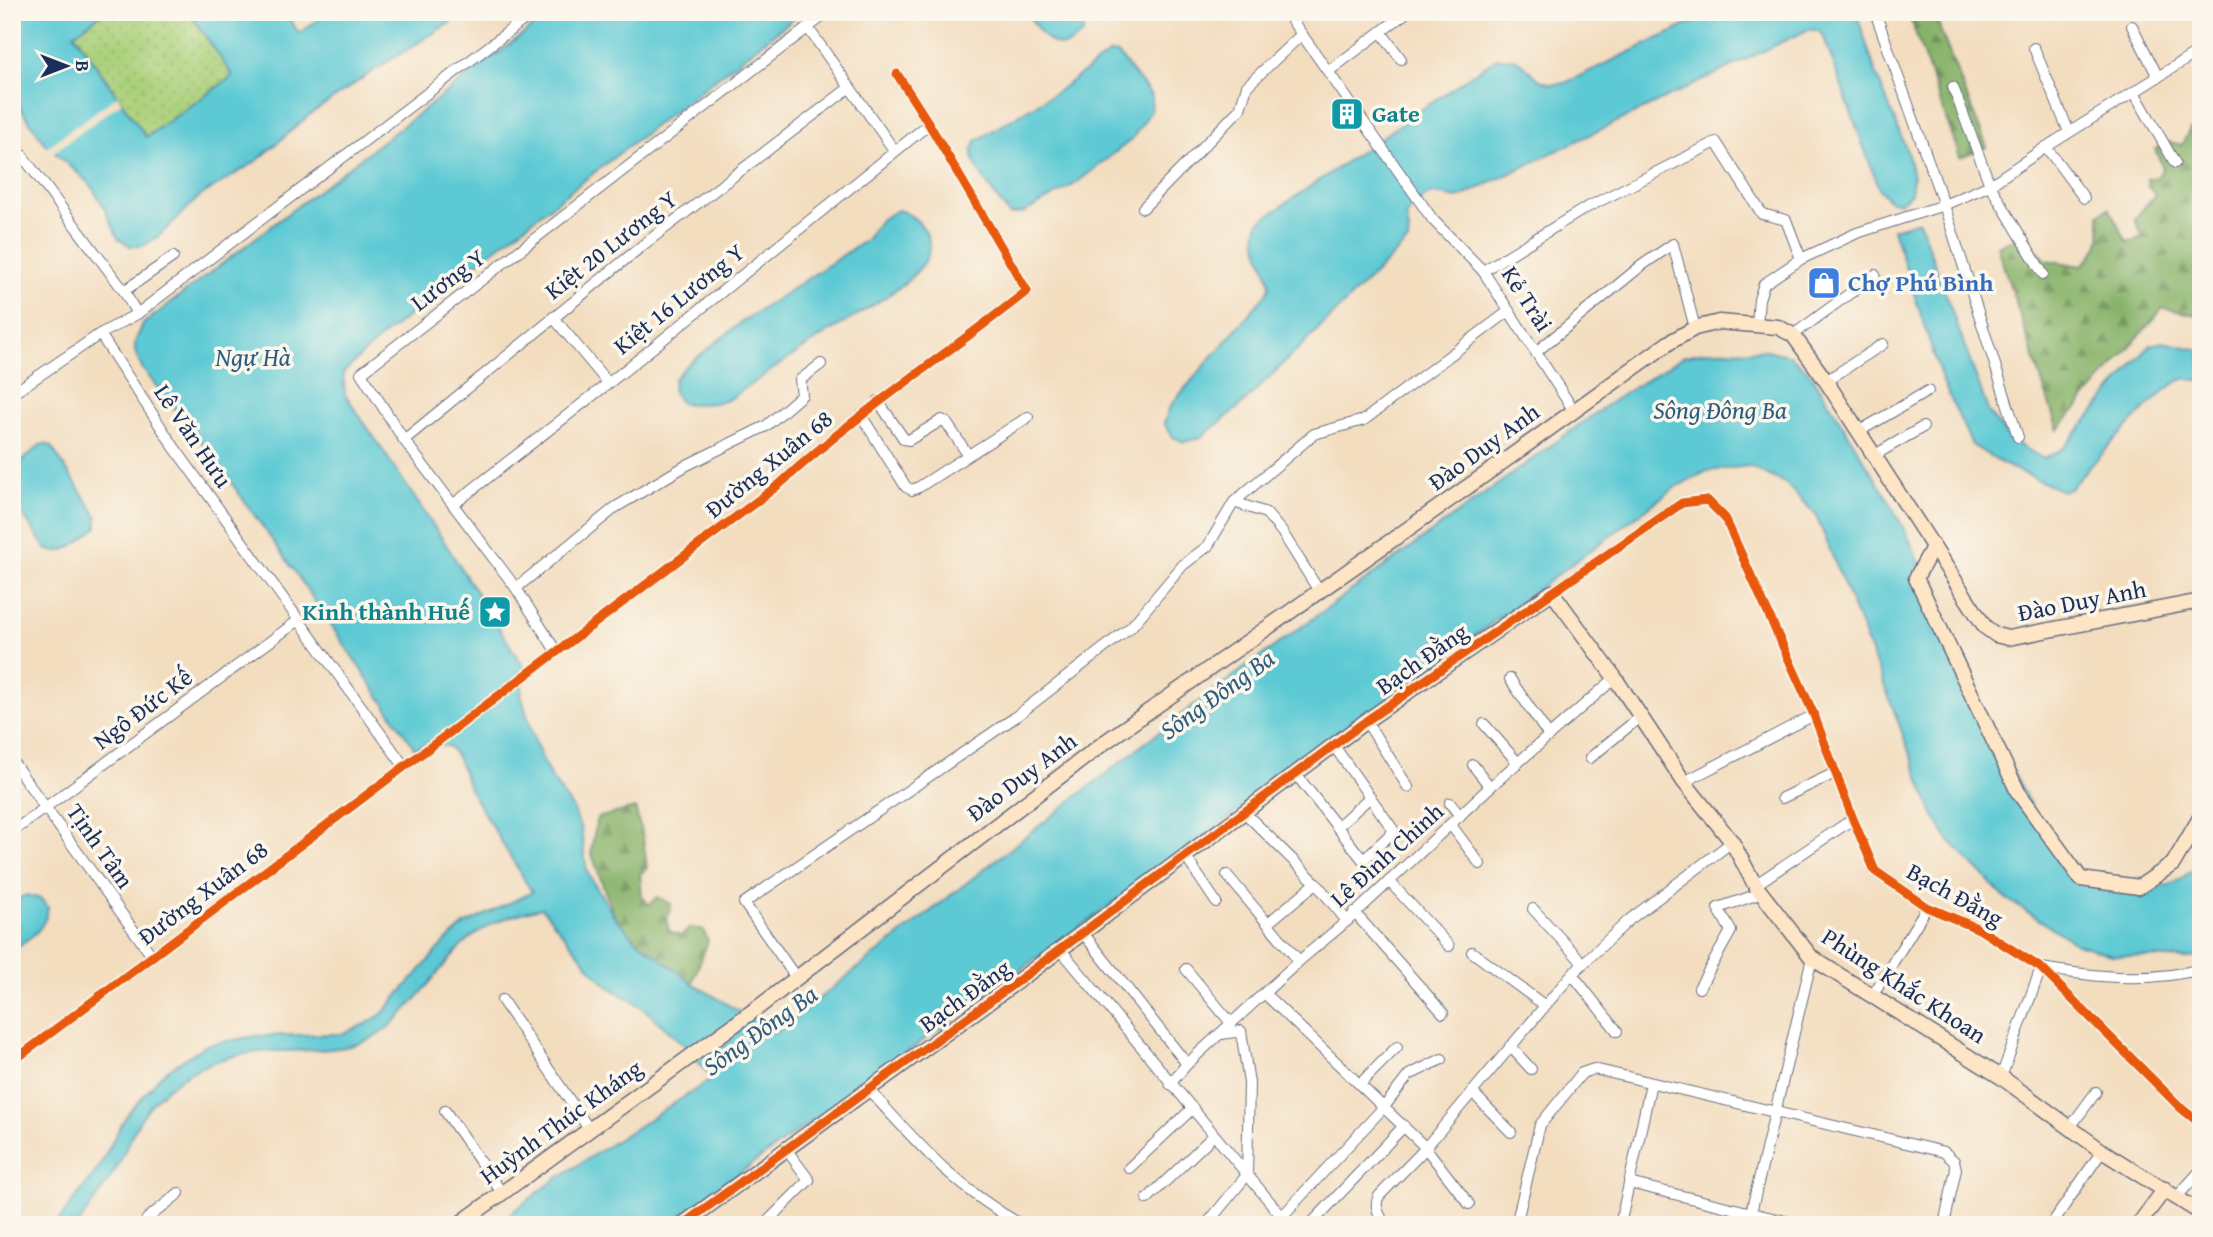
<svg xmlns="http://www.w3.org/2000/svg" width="2213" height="1237" font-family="'Gentium Book Plus',serif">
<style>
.green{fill:url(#green-dots);stroke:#62806c;stroke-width:2}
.forest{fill:url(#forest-firs);stroke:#517064;stroke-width:2}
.water{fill:#5cc9d4;stroke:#3c7c99;stroke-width:2}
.pier{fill:#f3ddbf}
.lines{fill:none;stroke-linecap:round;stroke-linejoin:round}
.street-casing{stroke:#676c80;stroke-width:12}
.secondary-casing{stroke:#676c80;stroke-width:17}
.street{stroke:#fff;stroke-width:10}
.secondary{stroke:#fde5c5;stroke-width:14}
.cycleway-casing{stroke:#fbf7ec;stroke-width:13}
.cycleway{stroke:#e8590c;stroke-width:9}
.labels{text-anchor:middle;stroke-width:7;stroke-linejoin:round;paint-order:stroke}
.culture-label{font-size:24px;font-weight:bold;fill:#0d838f;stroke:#fbf7ec;text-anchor:start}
.street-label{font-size:24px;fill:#1b2f5e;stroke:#fbf7ec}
.shop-label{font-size:24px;font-weight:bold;fill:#366cbe;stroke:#fbf7ec;text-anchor:start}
.water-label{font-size:26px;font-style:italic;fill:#2e5d81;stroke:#fbf7ec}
</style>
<defs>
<pattern id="green-dots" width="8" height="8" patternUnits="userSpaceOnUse" patternTransform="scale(1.75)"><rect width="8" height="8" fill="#aad079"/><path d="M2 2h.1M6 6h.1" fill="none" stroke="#92b36b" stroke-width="1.8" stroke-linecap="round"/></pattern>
<pattern id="forest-firs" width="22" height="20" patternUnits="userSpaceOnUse" patternTransform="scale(1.75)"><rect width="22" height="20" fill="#87b269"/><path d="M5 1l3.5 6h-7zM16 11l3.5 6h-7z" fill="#6e915a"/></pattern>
</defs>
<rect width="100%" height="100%" fill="#fbf7ec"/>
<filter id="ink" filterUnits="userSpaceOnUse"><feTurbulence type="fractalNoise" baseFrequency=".0143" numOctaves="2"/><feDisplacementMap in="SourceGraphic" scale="14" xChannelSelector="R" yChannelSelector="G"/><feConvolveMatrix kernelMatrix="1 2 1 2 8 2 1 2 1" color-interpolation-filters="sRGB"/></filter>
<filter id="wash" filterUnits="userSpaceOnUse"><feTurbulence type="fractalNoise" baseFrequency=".00686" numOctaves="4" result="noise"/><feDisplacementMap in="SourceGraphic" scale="28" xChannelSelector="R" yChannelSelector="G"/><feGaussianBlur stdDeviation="1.57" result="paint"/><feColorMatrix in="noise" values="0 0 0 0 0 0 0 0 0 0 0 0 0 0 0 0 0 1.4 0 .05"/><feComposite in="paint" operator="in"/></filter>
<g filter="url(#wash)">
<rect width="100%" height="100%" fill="#f3ddbf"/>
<path class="green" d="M104 12H189L233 76 146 137 74 33Z"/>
<g class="forest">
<path d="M1908 12H1933L1987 147 1960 157Z"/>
<path d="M2201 128V316L2163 308 2058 430 1997 246 2023 235 2046 260 2082 266C2102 245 2102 243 2099 214L2109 208 2127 242 2143 237 2135 219 2155 194 2148 187V178H2157L2163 168 2155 149 2169 142 2182 145 2190 129Z"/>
<path d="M635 808 643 838 647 868 640 874 642 896 649 905 658 897 671 904 667 922 669 931 681 936 690 928 703 930 708 941 692 983 634 938 614 916 591 852 597 818Z"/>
</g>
<g class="water">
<path d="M15 12H104L74 34 146 137 233 76 189 12H285L299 33 329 12H463L453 21 376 69 308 116 258 160 200 196 159 236 143 246H130L118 238 104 207 90 184 46 145 12 96V15Z"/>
<path d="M552 12H802L380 338 343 373 345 394 443 540 525 669 521 695 536 745 550 776 573 809 581 829 587 872 614 916 634 938 692 983 775 1033 1191 707 1611 402 1684 356 1710 351 1767 350 1791 356 1813 377 1888 499 1911 543 1959 671 2057 855 2098 882 2135 895 2175 883 2201 864V956L2184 959 2112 955 2077 944 2004 897 1947 838 1932 812 1888 695 1816 515 1785 483 1749 466 1707 471 1676 487 1138 885 668 1225H495L556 1179 715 1077 712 1078 683 1044 642 1007 609 987 593 971 542 908C518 913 488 923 469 939 438 967 414 1009 381 1033 352 1053 311 1050 277 1051 220 1052 163 1075 135 1129 127 1143 123 1158 114 1172 103 1190 90 1207 78 1225H55L98 1169 126 1116 163 1073 206 1045 255 1036 341 1034 366 1024 382 1014 443 944 464 925 532 892 471 792 458 759 450 747 427 742 415 749 293 569 210 453 142 368 135 351V342L143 324Z"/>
<path d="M1027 12H1080L1084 21 1083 34C1079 37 1074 42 1069 44 1050 52 1035 26 1027 12Z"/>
<path d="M1714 12H1856L1876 73 1908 154 1913 177 1911 193 1901 202 1890 201 1879 189 1823 35 1816 30H1807L1461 197C1450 200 1443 193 1432 194 1424 195 1411 209 1406 216L1409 230 1408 241 1238 408 1200 438 1184 442 1173 437 1164 423 1170 406 1267 293 1270 287C1268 265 1250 245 1259 222L1495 59C1534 51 1525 90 1565 83Z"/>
<path d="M1110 53 1118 54 1152 96 1151 111 1132 139 1075 184 1023 213 1010 215C1000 203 972 166 972 152 973 148 975 145 976 141L1058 91Z"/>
<path d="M898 210C918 216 937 237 926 259 911 287 854 316 827 333 795 354 764 375 733 397 715 406 700 404 681 403L673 392 674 379 686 366 739 324 866 240 880 220Z"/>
<path d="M1919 221 1989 413 2010 440 2044 459 2064 448 2150 345 2163 342 2201 350V381C2196 380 2189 378 2184 379 2165 381 2089 469 2070 488L2062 491 2001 463 1972 445 1942 380 1893 229Z"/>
<path d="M46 444 51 446 97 516V528C82 538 64 558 46 549L12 499V470L40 445Z"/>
<path d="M26 895 41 899 48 907C45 931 31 937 12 950V902Z"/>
</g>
<path class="pier" d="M117 96 122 102 51 154 45 149Z"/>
</g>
<g filter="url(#ink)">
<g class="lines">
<defs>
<g id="street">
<path d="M1286 12 1433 220 1483 271 1574 411"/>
<path d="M1875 12 1944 205 2018 437"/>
<path d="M2195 12 2201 21"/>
<path d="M2132 26 2158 77"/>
<path d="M808 28 894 150"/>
<path d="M1381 32 1401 59"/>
<path d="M2034 48 2069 132"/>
<path d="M1329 71 1407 12"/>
<path d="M1953 87 1990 185 2043 274"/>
<path d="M2134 92 2175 163"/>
<path d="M12 142 124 291 137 314"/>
<path d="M2046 147 2084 198"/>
<path d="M1143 208 1240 109 1247 86 1302 34"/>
<path d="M1483 271 1584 209 1716 142 1762 214 1786 220 1801 259"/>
<path d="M124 291 173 257"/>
<path d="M553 317 608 383"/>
<path d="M1757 324 1759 299 1764 284 1801 259 1857 233 1944 205 1990 185 2046 147 2201 50"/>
<path d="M100 334 174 447 404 766"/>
<path d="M1793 335 1875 275"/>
<path d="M1536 352 1641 266 1673 244 1695 328"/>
<path d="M1826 381 1883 344"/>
<path d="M12 394 100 334 137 314 534 12"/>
<path d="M878 401 904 439 909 440 942 420 946 422 968 455"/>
<path d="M861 415 906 487 912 490 919 487 1028 417"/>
<path d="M1858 432 1928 391"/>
<path d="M404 440 643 245 849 88"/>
<path d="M1873 456 1923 427"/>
<path d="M1234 502 1266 513 1282 532 1319 591"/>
<path d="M454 504 624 371 929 124"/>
<path d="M516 588 616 507 687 465 766 426 802 395 800 380 821 364"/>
<path d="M1552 592 1682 503 1707 500 1725 518 1814 715 1853 819 1875 871 1927 907 1979 929 2041 968 2182 1109 2201 1124"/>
<path d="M556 651 516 588 404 440 361 373 828 12"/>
<path d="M1510 679 1549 736"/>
<path d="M1366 721 1408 787"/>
<path d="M1484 724 1518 763"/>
<path d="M1590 758 1640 717"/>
<path d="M12 761 152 956"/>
<path d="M1473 765 1490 787"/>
<path d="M1295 773 1363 860 1394 831 1334 746"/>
<path d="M1684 782 1814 715"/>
<path d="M1782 798 1835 773"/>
<path d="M1450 803 1460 816"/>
<path d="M1243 811 1316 883 1347 921"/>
<path d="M1451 825 1480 864"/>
<path d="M1337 827 1369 798"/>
<path d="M12 832 299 620"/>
<path d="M1185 856 1216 902"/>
<path d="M1227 875 1299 961"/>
<path d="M1389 881 1449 946"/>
<path d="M1755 885 1853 819"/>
<path d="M1533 909 1583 963"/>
<path d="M1354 912 1443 1013"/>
<path d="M1268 923 1316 883"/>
<path d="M1083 933 1187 1064"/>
<path d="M1061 950 1289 1225"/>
<path d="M1472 952 1544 1005"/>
<path d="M2042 968C2094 977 2149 983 2201 969"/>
<path d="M1186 969 1231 1023"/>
<path d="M1572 974 1617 1031"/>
<path d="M797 979 744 903 1014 718 1131 627 1183 565 1208 546 1234 502 1314 434 1364 420 1509 311"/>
<path d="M1699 988 1731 931 1718 908 1762 893"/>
<path d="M1265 994 1425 1147 1469 1204"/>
<path d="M1873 995 1927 907"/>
<path d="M502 1000 589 1129"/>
<path d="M1510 1046 1531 1069"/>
<path d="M12 1062 781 483C858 412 945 356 1027 291L929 124 897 74"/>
<path d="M2001 1077 2041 968"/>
<path d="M1170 1084 1187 1064 1299 961 1347 921 1490 787 1615 678"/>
<path d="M1360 1084 1397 1047"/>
<path d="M869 1090C919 1145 956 1188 1022 1225"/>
<path d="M1472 1092 1511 1132"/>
<path d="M445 1111 502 1193"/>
<path d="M2071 1126 2096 1092"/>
<path d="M1129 1168 1193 1108"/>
<path d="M1629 1183 1801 1225"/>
<path d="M2176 1198 2201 1170"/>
<path d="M1147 1199 1214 1135"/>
<path d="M151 1225 147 1219 179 1193"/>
<path d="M764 1225 809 1180 786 1149"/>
<path d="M1206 1225 1247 1175 1249 1083 1241 1031 1222 1034"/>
<path d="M1274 1225 1384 1107 1409 1075 1442 1059"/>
<path d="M1310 1225 1404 1126"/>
<path d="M1385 1225C1380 1216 1373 1206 1379 1196L1421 1153 1572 974 1629 920 1732 842"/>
<path d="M1516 1225 1540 1125 1582 1073 1594 1069 1944 1152 1954 1161 1956 1169 1944 1225"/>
<path d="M1620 1225 1651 1083"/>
<path d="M1748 1225 1812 958"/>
<path d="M2051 1225 2102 1151"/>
</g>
<g id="secondary">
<path d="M1933 547 1916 578 2018 792 2081 879 2139 887 2173 864 2201 816"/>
<path d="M458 1225 760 1006 1105 742 1493 469 1670 342 1695 328 1719 322 1778 327 1793 335 1826 381 1985 627 1996 635 2008 638 2201 601"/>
<path d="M682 1225 1030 972 1366 721 1552 592 1615 678 1684 782 1732 842 1755 885 1812 958 2001 1077 2102 1151 2201 1213"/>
<path d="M2138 1225 2165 1189"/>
</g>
</defs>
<use href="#street" class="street-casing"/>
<use href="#secondary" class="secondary-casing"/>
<use href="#street" class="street"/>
<use href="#secondary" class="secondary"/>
<defs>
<g id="cycleway">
<path d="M12 1062 781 483C858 412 945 356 1027 291L929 124 897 74"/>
<path d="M682 1225 1030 972 1366 721 1682 503 1707 500 1725 518 1814 715 1853 819 1875 871 1927 907 1979 929 2041 968 2182 1109 2201 1124"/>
</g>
</defs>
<use href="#cycleway" class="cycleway-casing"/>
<use href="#cycleway" class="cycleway"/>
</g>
</g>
<defs>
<symbol id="building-square" viewBox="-11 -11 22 22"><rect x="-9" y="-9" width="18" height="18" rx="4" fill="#0f9aa8" stroke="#fbf7ec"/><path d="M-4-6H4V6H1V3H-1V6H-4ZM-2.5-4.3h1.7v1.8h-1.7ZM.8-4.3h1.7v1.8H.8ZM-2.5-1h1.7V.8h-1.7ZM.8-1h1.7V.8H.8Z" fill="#fff"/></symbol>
<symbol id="shop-square" viewBox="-11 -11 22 22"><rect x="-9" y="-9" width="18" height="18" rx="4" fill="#3f7fe0" stroke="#fbf7ec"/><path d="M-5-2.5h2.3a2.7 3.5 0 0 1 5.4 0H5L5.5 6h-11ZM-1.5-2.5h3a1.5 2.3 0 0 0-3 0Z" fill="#fff"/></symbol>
<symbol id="sight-square" viewBox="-11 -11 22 22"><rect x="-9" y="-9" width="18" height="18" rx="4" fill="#0f9aa8" stroke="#fbf7ec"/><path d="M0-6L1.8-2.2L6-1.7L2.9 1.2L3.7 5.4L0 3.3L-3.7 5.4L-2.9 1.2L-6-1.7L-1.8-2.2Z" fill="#fff"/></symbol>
</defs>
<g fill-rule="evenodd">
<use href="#building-square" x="1328" y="95" width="38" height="38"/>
<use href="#shop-square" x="1805" y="264" width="38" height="38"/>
<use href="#sight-square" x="476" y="593" width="38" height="38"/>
</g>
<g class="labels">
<g class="culture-label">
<text x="1372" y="122">Gate</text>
<text x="470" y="620" text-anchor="end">Kinh thành Huế</text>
</g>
<g class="street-label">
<text transform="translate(611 245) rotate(-38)" y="8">Kiệt 20 Lương Y</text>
<text transform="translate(448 280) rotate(-37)" y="8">Lương Y</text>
<text transform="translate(679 299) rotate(-39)" y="8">Kiệt 16 Lương Y</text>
<text transform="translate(1527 299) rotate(57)" y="8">Kẻ Trài</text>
<text transform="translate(193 436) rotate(56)" y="8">Lê Văn Hưu</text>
<text transform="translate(1484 447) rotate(-36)" y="8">Đào Duy Anh</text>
<text transform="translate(769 464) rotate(-39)" y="8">Đường Xuân 68</text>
<text transform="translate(2082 601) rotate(-11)" y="8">Đào Duy Anh</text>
<text transform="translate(1422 659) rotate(-35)" y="8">Bạch Đằng</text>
<text transform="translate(143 709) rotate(-37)" y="8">Ngô Đức Kế</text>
<text transform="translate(1022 777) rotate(-37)" y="8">Đào Duy Anh</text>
<text transform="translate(100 846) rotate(55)" y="8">Tịnh Tâm</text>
<text transform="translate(1387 855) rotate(-42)" y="8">Lê Đình Chinh</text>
<text transform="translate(203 893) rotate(-37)" y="8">Đường Xuân 68</text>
<text transform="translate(1955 895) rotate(29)" y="8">Bạch Đằng</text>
<text transform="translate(1904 986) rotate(33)" y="8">Phùng Khắc Khoan</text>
<text transform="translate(965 996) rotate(-36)" y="8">Bạch Đằng</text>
<text transform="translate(561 1122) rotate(-36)" y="8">Huỳnh Thúc Kháng</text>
</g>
<g class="shop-label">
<text x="1848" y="291">Chợ Phú Bình</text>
</g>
<g class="water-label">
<text x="253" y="366">Ngự Hà</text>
<text x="1720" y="419">Sông Đông Ba</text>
<text transform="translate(1217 694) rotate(-36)" y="9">Sông Đông Ba</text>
<text transform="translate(760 1030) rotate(-36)" y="9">Sông Đông Ba</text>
</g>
</g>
<rect width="2213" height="1237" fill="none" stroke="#fbf7ec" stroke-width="42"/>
<g transform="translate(66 66) rotate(90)" stroke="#fbf7ec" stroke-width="5" paint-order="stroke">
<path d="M0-5L12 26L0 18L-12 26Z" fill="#1b2f5e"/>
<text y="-10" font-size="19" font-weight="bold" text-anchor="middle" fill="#1b2f5e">B</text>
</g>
</svg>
